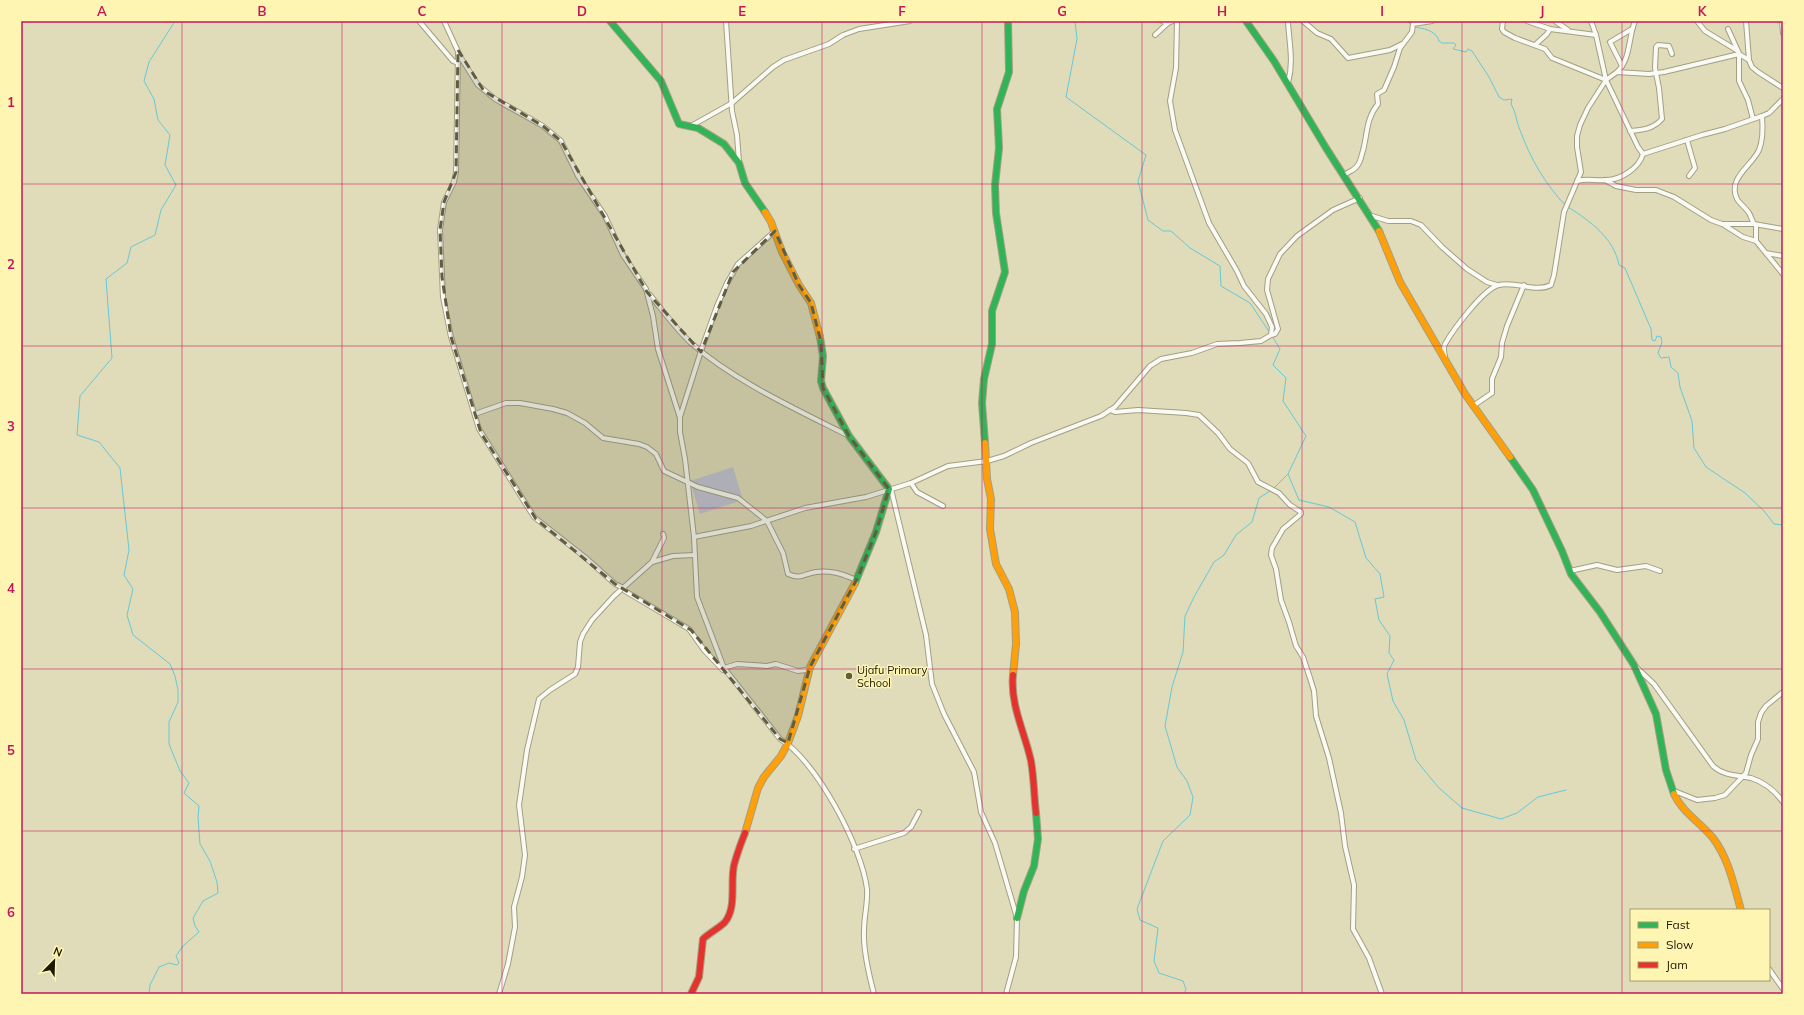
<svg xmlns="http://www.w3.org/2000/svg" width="1804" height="1015" font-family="Mulish,sans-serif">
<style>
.green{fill:#c2c2d4}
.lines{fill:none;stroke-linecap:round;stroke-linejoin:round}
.stream{stroke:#66c9d8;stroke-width:1}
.street-casing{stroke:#a39f83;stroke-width:6}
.fast-casing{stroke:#a39f83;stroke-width:8}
.slow-casing{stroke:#a39f83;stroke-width:8}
.jam-casing{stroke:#a39f83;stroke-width:8}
.street{stroke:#fafaf4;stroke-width:4}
.fast{stroke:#30b455;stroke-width:6}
.slow{stroke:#ff9f0a;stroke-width:6}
.jam{stroke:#e5322d;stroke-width:6}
.marked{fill:#615d41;fill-opacity:0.2;stroke:#615d41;stroke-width:3;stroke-dasharray:8 5;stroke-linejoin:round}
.grid{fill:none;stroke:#c2185b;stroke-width:1;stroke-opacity:0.55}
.poi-dot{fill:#615d41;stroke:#fff5b3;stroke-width:1.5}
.labels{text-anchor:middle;stroke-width:3;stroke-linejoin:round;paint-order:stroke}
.poi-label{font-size:11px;fill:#1d1901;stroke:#fff5b3;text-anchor:start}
.neatline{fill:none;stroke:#c2185b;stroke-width:1.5}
.grid-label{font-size:13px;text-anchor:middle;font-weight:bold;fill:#c2185b}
</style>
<rect width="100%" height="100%" fill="#e0dbb8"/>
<path class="green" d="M733 467 743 500 700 514 690 481Z"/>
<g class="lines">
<g class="stream">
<path d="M1075 21 1077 39 1066 97 1146 155 1138 181 1148 220 1163 231H1171L1190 248 1220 266 1221 286 1250 303 1270 333"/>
<path d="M1407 21 1411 25"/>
<path d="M1413 27C1422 28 1436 30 1439 41L1442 43H1454L1456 45 1453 49 1466 52 1468 49 1472 51 1489 77 1499 97 1504 100 1512 99 1511 104C1516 112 1516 121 1520 130 1530 158 1545 184 1566 206"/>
<path d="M1568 207C1590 221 1614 238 1619 265L1625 268 1651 329 1652 340 1655 341 1657 336 1661 337 1662 342 1658 353 1661 358 1669 357 1671 367 1678 373 1680 387 1692 421 1694 448 1706 467 1745 493 1764 511 1774 524 1783 525"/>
<path d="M1272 336 1280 349 1273 365 1286 378 1283 401 1306 436 1288 474 1299 500 1329 507 1355 522 1366 558 1380 574 1384 597 1375 599 1379 620 1390 636 1389 653 1394 660 1387 674 1393 701 1404 720 1416 760 1438 787 1462 808 1501 819 1517 813 1538 797 1566 790"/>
<path d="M1273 489 1288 474"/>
<path d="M149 994 150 985 159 967 169 963 177 965 179 963 176 956 183 946 199 932 195 926 193 918 203 901 218 893 217 882 210 861 200 844 198 817 199 806 184 793 189 783 180 771 169 744V722L178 702V690L175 676 170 664 133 635 127 615 133 589 124 575 129 550 120 468 99 442 77 435 80 396 112 358 106 279 127 263 131 247 155 235 161 210 176 185 165 165 170 135 158 120 154 99 144 81 149 62 175 21"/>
<path d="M1184 994 1186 989 1183 981 1159 973 1154 961 1158 928 1140 920 1137 909 1163 841 1190 815 1193 797 1187 781 1177 767 1165 726 1172 687 1183 652 1185 616 1194 597 1214 562 1224 555 1236 535 1252 522 1259 498 1270 491"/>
</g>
<defs>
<g id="street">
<path d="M419 21 453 61 458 63"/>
<path d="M444 21 461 58 478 85 495 99 543 126 561 141 578 176 605 216 623 255 646 289 653 316 658 349 680 418V432L685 459 694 537 697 597 724 668 780 739C816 760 862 847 867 889 868 903 864 916 864 931 863 950 869 975 874 994"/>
<path d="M726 21 732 111 737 135 739 162"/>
<path d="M1162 21 1168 23 1173 21"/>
<path d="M1303 21 1317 33 1331 39 1348 58 1390 50 1402 44"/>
<path d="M1503 21 1502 29 1504 32 1515 38 1545 49 1552 58 1606 80"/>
<path d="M1527 21 1550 29 1596 35"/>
<path d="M1555 21 1568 30"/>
<path d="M1591 21 1596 35 1606 80 1638 147 1643 154 1702 135 1725 129 1762 116 1769 113 1783 99"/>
<path d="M1697 21 1705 31 1738 51 1739 54 1749 60 1752 67 1758 72 1783 88"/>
<path d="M1746 21 1749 60"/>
<path d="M1782 21 1783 33"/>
<path d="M1728 29 1738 51"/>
<path d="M1155 35 1168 23"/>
<path d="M1535 45 1547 34 1550 29"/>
<path d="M458 54 456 172 454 182 444 202 440 230 443 297 451 337 479 429 534 517 586 558 615 584 624 588 625 591 689 629 704 650 723 670"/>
<path d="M1622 66 1610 42 1632 29"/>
<path d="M1617 72C1631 59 1628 38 1635 21"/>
<path d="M1288 83C1294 61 1289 43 1288 21"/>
<path d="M691 126 732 103 773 67 784 60 829 44 843 35 859 29 910 21"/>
<path d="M1630 131C1643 130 1653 129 1662 119L1659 88 1655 68 1656 47 1658 45 1669 46 1672 54"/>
<path d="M1687 140 1695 168 1689 176"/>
<path d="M1344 175C1348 172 1355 170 1357 166 1360 163 1361 158 1362 154 1368 135 1365 120 1378 104L1377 94 1384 90 1394 67 1400 48 1412 32 1413 24 1432 21"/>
<path d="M1605 180 1616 186 1636 190H1656L1674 197 1711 220 1722 224H1754L1783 229"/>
<path d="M1577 181C1587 178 1596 181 1606 180 1621 180 1639 168 1643 154"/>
<path d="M1372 216 1388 221H1411L1421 225 1442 247 1467 269 1487 282 1497 285"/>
<path d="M1754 224C1752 221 1751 216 1749 213 1746 208 1740 204 1737 199 1727 178 1752 166 1759 150 1763 140 1763 127 1762 116"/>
<path d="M1724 225 1743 237 1756 241"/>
<path d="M1756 225V241L1783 274"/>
<path d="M1766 253 1783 256"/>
<path d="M650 295C663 311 676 329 691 343 734 381 798 410 849 436"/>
<path d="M1271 335 1275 334 1278 329 1267 290 1268 279 1280 254 1297 236 1333 210 1360 198"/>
<path d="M1445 356C1444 352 1443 348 1445 344 1453 330 1484 288 1499 285 1516 281 1536 293 1551 285L1554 275 1564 212 1581 172 1577 147V136L1580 125 1588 108 1606 80 1617 72 1649 74 1664 72 1739 54V81L1748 100 1753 119"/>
<path d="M1473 406 1492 393V379L1501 357 1502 343 1507 326 1524 285"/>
<path d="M1110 410 1115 412 1138 410 1186 413 1199 415 1218 433 1230 449 1248 463 1258 482 1279 493 1290 505 1301 512V514L1283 529 1272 548 1271 555 1276 569 1281 600 1289 622 1296 646 1303 657 1310 678 1314 691 1316 716 1329 758 1341 813 1345 846 1354 885 1353 929 1369 958 1382 994"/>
<path d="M475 414 506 403H520L553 409 567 413 585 423 603 438 639 444 647 447 656 454 664 471 698 487 738 498 767 521 783 553 788 574C801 580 803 574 816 572 831 570 843 574 856 580"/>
<path d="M680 417 701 351 717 306 727 283 738 264 775 231"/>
<path d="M911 483 917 492 943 506"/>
<path d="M891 489 926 635 932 684 944 714 974 772 981 812 995 843 1017 918 1016 957 1006 994"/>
<path d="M694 537 751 526 805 508 866 497 911 483 948 466 987 461 1004 456 1031 443 1101 416 1115 407 1150 366 1161 359 1192 353 1217 344 1240 343 1261 341 1271 335 1272 327 1266 314 1244 286 1237 271 1209 223 1175 130 1170 101 1176 68 1177 21"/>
<path d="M652 562 664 538 663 534"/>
<path d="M1570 571 1597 565 1617 570 1646 566 1660 571"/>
<path d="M1636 667 1654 684 1713 766C1724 776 1737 775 1751 778 1764 782 1775 791 1783 802"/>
<path d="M724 668 737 664 767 666 776 664 798 671 806 670 810 668"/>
<path d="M1672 790 1697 800 1715 798 1725 795 1746 773 1751 755 1758 739V722L1761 713 1766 706 1783 692"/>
<path d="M854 849 904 833 911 827 919 812"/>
<path d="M1769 969 1783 989"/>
<path d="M499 994 508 964 515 927 514 907 522 877 525 855 519 805 527 750 539 699 550 690 575 674 578 667 580 642 583 634 592 620 614 596 652 562 673 556 695 555"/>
</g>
<g id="fast">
<path d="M610 21 661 81 679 124 698 128 724 144 739 163 745 183 765 212"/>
<path d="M1246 21 1274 61 1326 148 1379 231"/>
<path d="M820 337 823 356 821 381 823 388 849 436 889 489 876 532 855 583"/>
<path d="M985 443 982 403 984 379 992 344V311L1005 272 996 213 995 185 999 148 997 109 1009 72 1008 21"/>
<path d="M1510 457 1533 490 1562 551 1571 574 1600 612 1634 665 1656 714 1666 770 1674 794"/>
<path d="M1017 918 1024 891 1034 866 1038 839 1036 813"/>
</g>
<g id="slow">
<path d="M765 212 771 222 782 252 799 285 811 303 820 337"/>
<path d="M1379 231 1400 282 1465 394 1510 457"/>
<path d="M985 443 987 479 991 499 990 529 996 564 1009 589 1015 612 1016 644 1013 675"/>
<path d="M1674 794C1682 812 1701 823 1713 838 1729 859 1734 886 1741 910"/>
<path d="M745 833 758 788 764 777 781 756 788 743 798 716 810 667 855 583"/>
</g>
<g id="jam">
<path d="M1013 675C1010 705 1025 733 1031 761 1034 778 1034 796 1036 813"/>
<path d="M691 994 699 977 703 939C708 934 722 926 725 922 737 907 730 883 734 865 737 854 741 843 745 833"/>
</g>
</defs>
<use href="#street" class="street-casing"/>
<use href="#fast" class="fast-casing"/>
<use href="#slow" class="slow-casing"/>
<use href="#jam" class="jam-casing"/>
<use href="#street" class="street"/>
<use href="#fast" class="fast"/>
<use href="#slow" class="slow"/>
<use href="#jam" class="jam"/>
</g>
<path class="marked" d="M458 50 484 91 543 126 561 141 647 292 701 352 733 272 775 231 799 285 811 303 821 342 823 388 849 436 889 489 876 532 858 577 810 667 788 743 780 739 691 630 615 584 536 519 481 433 451 337 442 277 440 230 444 202 456 172Z"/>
<path class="grid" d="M182 21V994M342 21V994M502 21V994M662 21V994M822 21V994M982 21V994M1142 21V994M1302 21V994M1462 21V994M1622 21V994M21 184H1783M21 346H1783M21 508H1783M21 669H1783M21 831H1783"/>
<circle class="poi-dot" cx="849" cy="676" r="4"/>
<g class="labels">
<g class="poi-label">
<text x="857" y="674">Ujafu Primary<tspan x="857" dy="13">School</tspan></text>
</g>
</g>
<rect width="1804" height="1015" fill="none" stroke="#fff5b3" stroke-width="44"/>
<rect x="1630" y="909" width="140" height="72" fill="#fff5b3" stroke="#a59d6c"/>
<rect x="1638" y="922" width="20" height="6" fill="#30b455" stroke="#a59d6c"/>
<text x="1666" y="929" font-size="12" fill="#1d1901">Fast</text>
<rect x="1638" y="942" width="20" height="6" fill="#ff9f0a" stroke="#a59d6c"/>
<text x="1666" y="949" font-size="12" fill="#1d1901">Slow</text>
<rect x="1638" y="962" width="20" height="6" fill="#e5322d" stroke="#a59d6c"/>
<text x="1666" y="969" font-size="12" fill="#1d1901">Jam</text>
<g transform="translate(54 961) rotate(23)" stroke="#fff5b3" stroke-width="3" paint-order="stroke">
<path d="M0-3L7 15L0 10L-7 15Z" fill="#1d1901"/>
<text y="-6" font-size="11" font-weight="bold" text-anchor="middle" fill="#1d1901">N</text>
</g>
<rect x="22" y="22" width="1760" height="971" class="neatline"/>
<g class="grid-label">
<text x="102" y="16">A</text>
<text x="262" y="16">B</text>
<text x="422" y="16">C</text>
<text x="582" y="16">D</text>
<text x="742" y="16">E</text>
<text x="902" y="16">F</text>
<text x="1062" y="16">G</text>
<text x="1222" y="16">H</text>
<text x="1382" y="16">I</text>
<text x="1542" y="16">J</text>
<text x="1702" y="16">K</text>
<text x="11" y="107">1</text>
<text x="11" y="269">2</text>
<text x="11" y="431">3</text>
<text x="11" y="593">4</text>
<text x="11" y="755">5</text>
<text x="11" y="917">6</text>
</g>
</svg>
